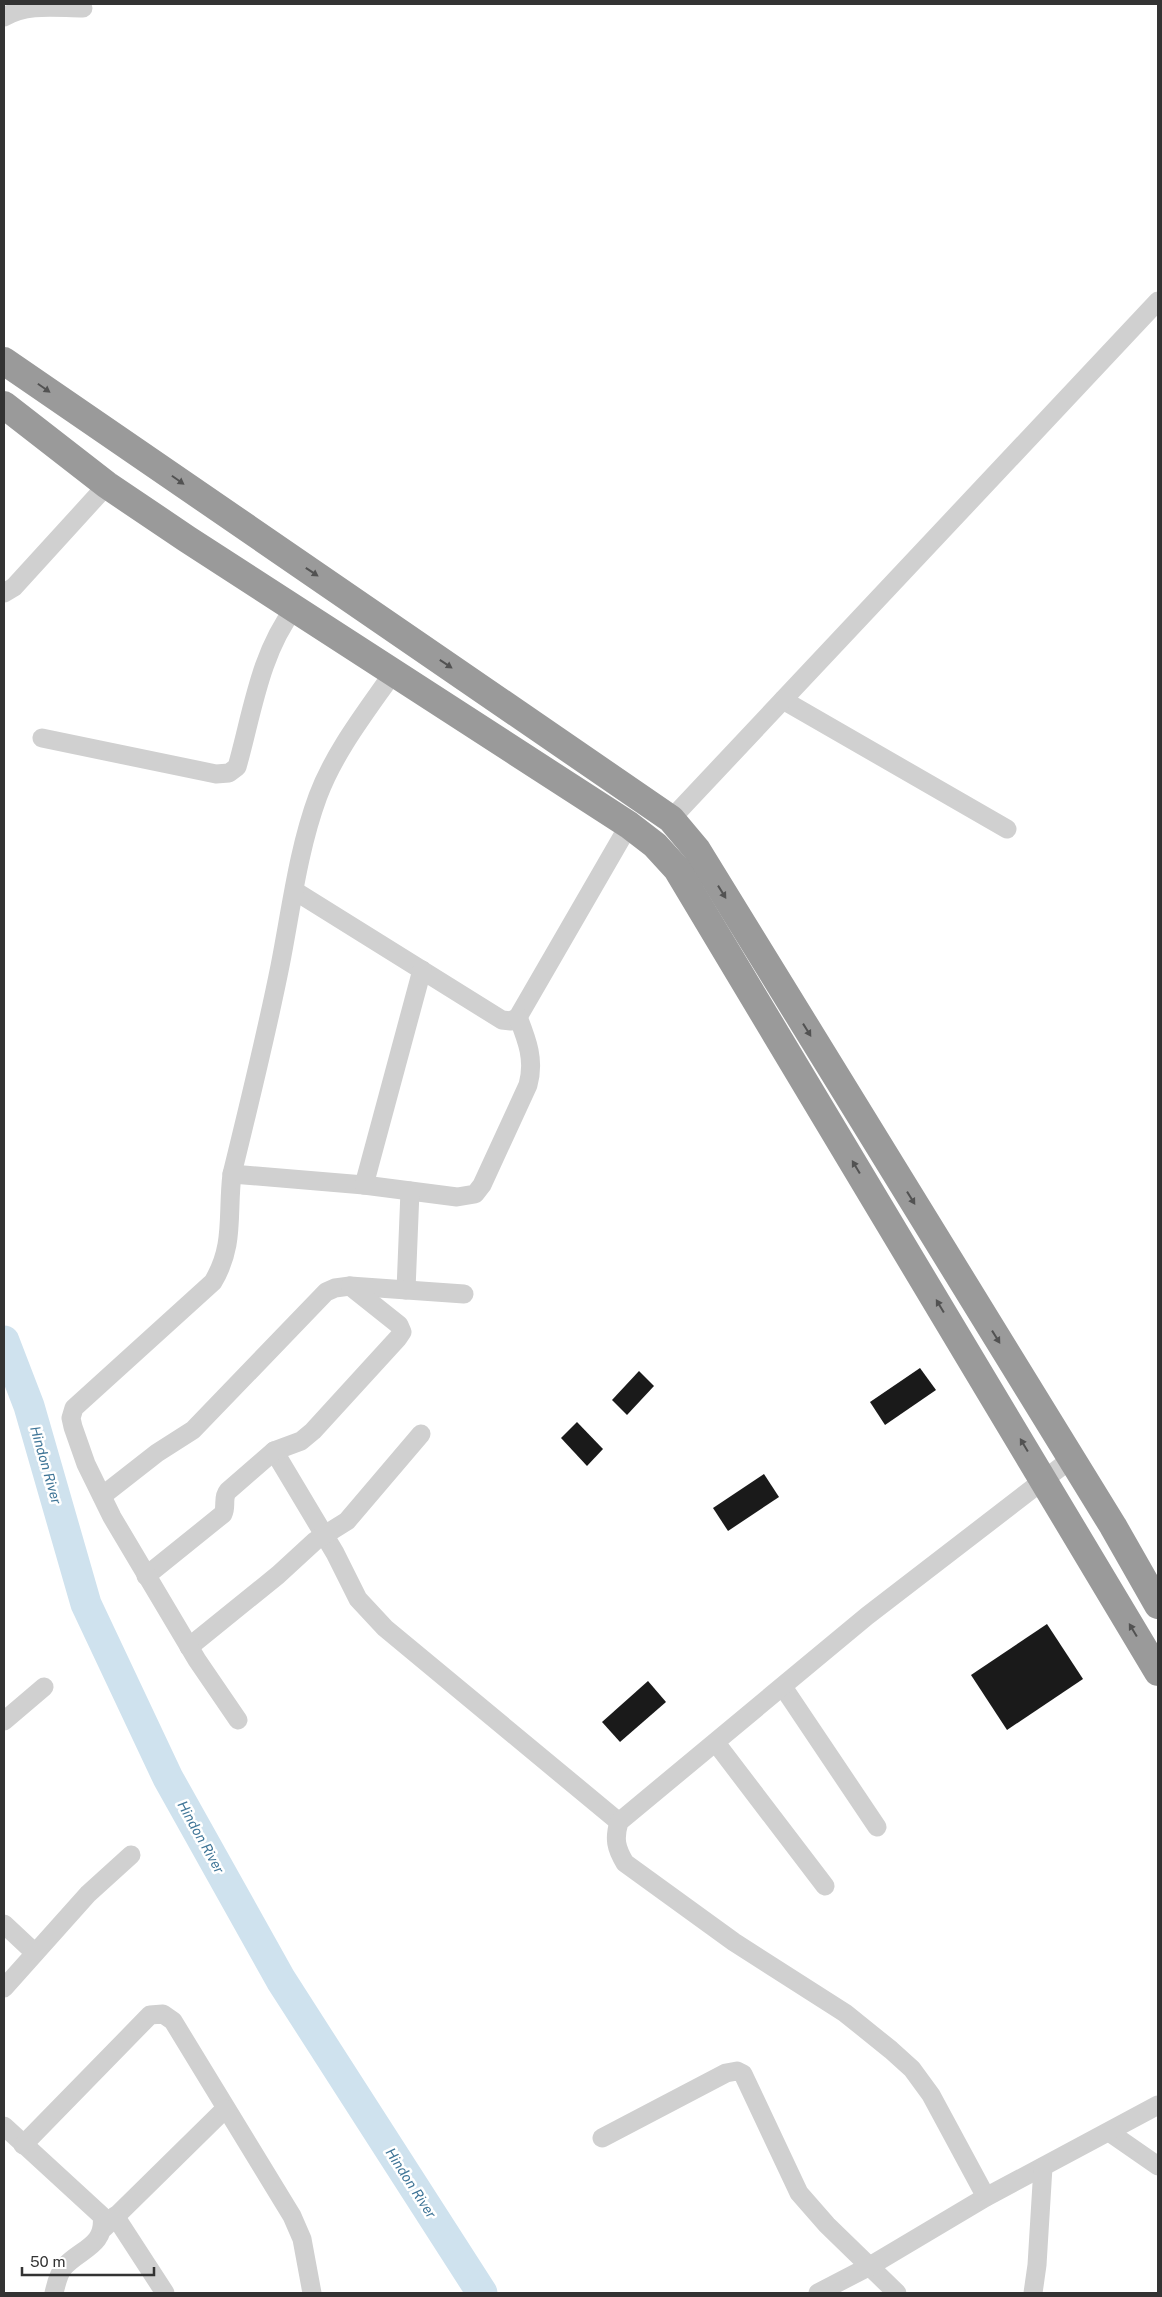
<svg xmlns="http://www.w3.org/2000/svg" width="1162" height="2297" font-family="'Public Sans',sans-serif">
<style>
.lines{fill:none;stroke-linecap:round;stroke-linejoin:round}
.river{stroke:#cfe2ee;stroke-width:31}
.building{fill:#1a1a1a}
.minor{stroke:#d0d0d0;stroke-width:19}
.highway{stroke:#9a9a9a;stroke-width:28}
.oneway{fill:#525252}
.labels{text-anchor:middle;stroke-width:5;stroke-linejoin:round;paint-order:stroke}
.water-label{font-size:14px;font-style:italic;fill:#3f7597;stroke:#fff}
</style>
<rect width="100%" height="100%" fill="#fff"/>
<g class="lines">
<path class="river" d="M4 1341 29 1406 86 1604 168 1778 281 1980 482 2293"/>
</g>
<g class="building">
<path d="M920 1368 936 1390 885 1425 870 1402Z"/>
<path d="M639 1371 654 1386 627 1415 612 1400Z"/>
<path d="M577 1422 603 1449 587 1466 561 1438Z"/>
<path d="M764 1474 779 1497 728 1531 713 1508Z"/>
<path d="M1047 1624 1083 1679 1007 1730 971 1675Z"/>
<path d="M648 1681 666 1702 620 1742 602 1722Z"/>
</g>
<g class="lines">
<g class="minor">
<path d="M4 17C28 3 57 8 83 8"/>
<path d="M4 593 14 587 107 485"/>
<path d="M783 700 1007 829"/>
<path d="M42 738 216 774 229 773 237 767C252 714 260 653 294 609"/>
<path d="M671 819 1158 301"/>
<path d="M295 891 502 1020 511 1021 518 1017 629 825"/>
<path d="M232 1174 364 1185 457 1197 475 1194 482 1185 528 1085C535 1060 527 1040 518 1017"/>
<path d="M364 1185 422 970"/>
<path d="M406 1290 410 1191"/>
<path d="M274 1451 335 1553 358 1599 385 1628 619 1822"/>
<path d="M102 1496 157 1453 193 1430 326 1292 335 1288 350 1286 464 1294"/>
<path d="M146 1576 223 1514C227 1506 222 1498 228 1491L274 1451 301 1441 313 1431 398 1338 402 1332 399 1325 350 1286"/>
<path d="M189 1647 278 1575 315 1541 347 1521 421 1434"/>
<path d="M783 1687 877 1827"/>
<path d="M238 1720 197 1660 112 1517 86 1464 73 1427 71 1418 74 1408 213 1282C235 1245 227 1215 232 1174 249 1105 266 1036 280 966 291 910 298 850 318 796 335 751 366 712 393 673"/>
<path d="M4 1721 44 1687"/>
<path d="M716 1743 825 1886"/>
<path d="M4 1924 35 1953"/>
<path d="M4 1988 88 1894 131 1855"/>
<path d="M4 2126 102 2216C106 2246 80 2249 64 2267 58 2274 56 2285 54 2293"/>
<path d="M1109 2132 1158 2166"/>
<path d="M602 2138 726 2073 737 2071 743 2074 799 2193 827 2225 897 2293"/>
<path d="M23 2145 150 2015 163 2014 173 2021 292 2216 302 2239 312 2293"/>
<path d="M986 2197 931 2095 912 2069 891 2050 845 2013 734 1942 625 1863C616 1848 614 1839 619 1822L867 1616 1071 1459"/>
<path d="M115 2216 165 2293"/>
<path d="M104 2228 225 2109"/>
<path d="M818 2293 870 2266 986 2197 1158 2105"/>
<path d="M1033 2293 1037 2265 1043 2167"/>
</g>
<g class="highway">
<path d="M4 361 671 819 697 850 1113 1526 1158 1605"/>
<path d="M4 405 107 485 187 539 629 825 655 845 677 869 1158 1672"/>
</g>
</g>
<defs><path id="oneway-solid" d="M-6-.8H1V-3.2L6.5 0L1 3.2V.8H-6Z" transform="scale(1.25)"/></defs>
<g class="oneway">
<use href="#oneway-solid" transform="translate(44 388) rotate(35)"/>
<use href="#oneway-solid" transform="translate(178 480) rotate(35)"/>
<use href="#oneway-solid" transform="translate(312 572) rotate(34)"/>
<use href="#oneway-solid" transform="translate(446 664) rotate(34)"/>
<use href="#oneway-solid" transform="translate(722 892) rotate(58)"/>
<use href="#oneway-solid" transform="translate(807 1030) rotate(58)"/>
<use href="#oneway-solid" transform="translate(856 1167) rotate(-121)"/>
<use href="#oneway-solid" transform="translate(911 1198) rotate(58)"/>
<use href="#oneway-solid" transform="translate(940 1306) rotate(-121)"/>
<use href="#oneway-solid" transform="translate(996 1337) rotate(58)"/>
<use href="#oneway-solid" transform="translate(1024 1445) rotate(-121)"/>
<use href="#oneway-solid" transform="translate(1133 1630) rotate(-121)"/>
</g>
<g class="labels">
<g class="water-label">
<text transform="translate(46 1465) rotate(74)" y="5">Hindon River</text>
<text transform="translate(201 1837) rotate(61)" y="5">Hindon River</text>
<text transform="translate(411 2183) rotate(57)" y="5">Hindon River</text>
</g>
</g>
<rect width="1162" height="2297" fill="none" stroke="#333333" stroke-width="10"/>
<path d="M22 2267v8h132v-8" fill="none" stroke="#333333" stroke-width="2.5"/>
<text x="30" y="2267" font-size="15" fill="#333333" stroke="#ffffff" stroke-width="4" paint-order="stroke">50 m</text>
</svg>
